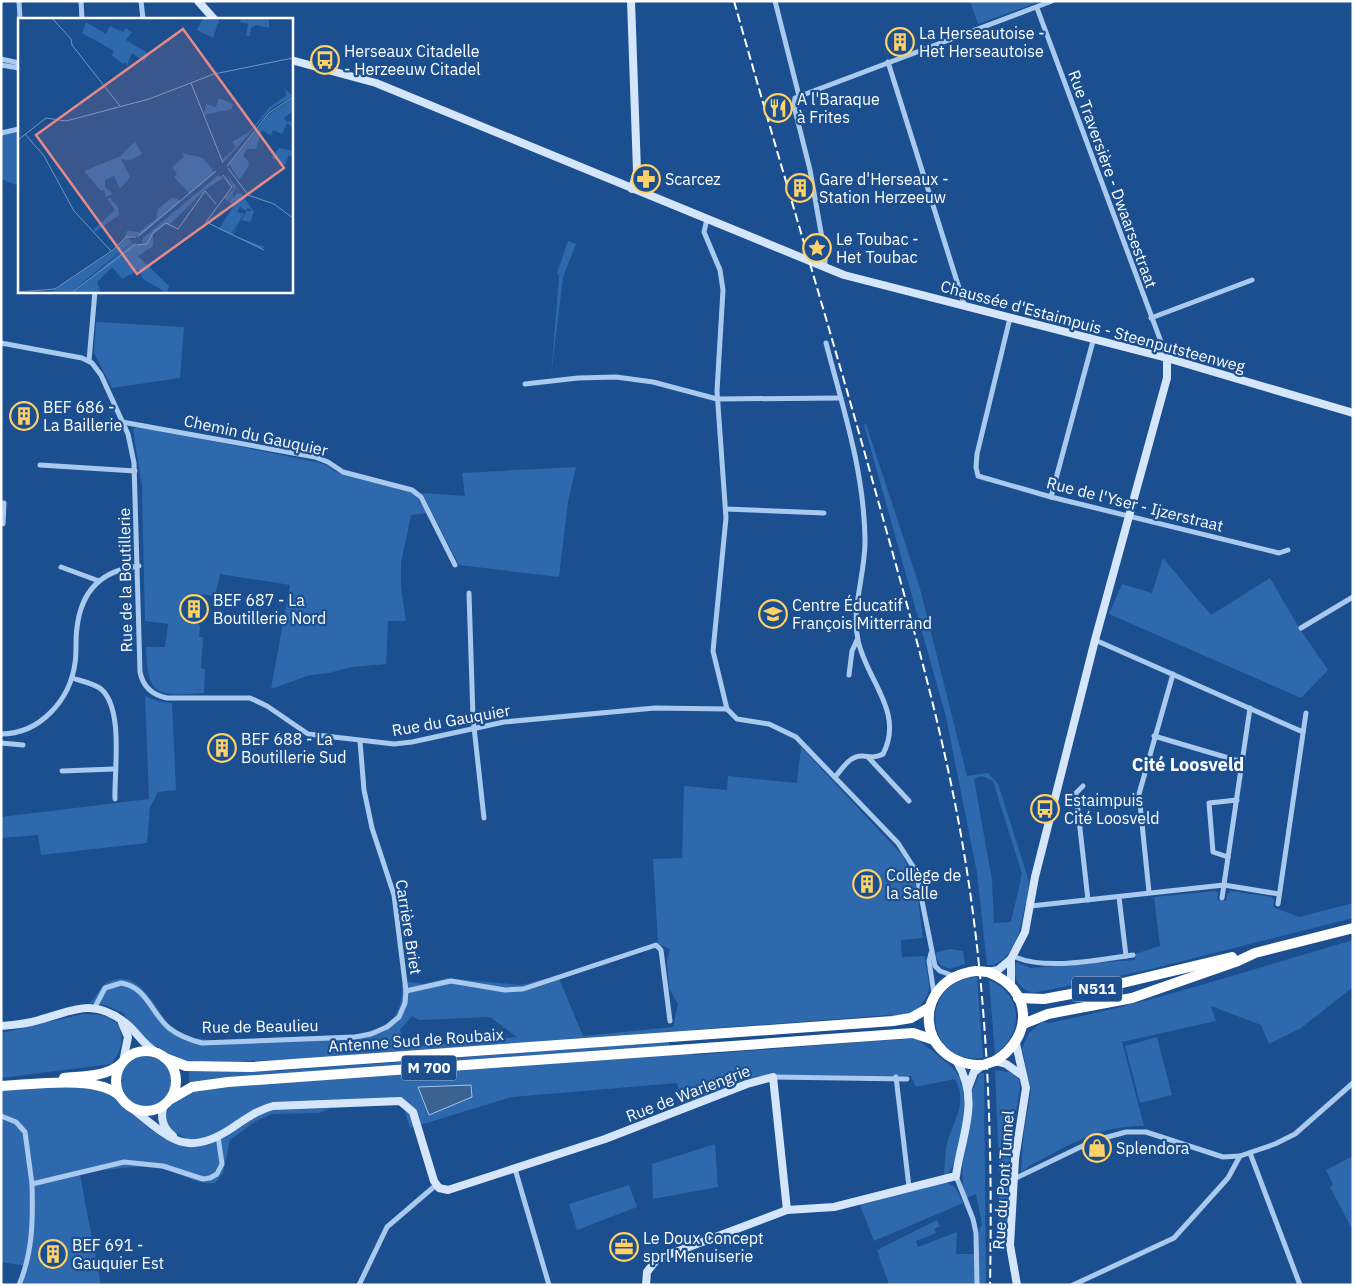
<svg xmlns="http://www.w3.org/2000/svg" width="1354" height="1286" font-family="'IBM Plex Sans',sans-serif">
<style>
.green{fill:#2e69ad;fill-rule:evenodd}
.water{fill:#3c6290;stroke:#9cc4f0}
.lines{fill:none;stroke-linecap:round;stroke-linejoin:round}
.street{stroke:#a9c9ee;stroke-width:5}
.secondary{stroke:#d6e6fa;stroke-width:8}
.highway{stroke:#fff;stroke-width:10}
.rail{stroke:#fff;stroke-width:2;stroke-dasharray:9 4;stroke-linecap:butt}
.highway-bridge{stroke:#fff;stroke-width:10}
.labels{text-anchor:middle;stroke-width:4.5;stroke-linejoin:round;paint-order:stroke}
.shield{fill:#1b4f8f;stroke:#bbcadd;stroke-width:1}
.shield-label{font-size:15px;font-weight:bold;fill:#fff}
.poi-label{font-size:16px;fill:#fff;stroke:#1b4f8f;text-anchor:start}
.street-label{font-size:16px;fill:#fff;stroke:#1b4f8f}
.neighbourhood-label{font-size:18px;font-weight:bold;fill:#fff;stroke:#1b4f8f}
.inset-road{fill:none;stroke:#7695bc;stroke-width:1}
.view{fill:#e88989;fill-opacity:0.15;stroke:#e88989;stroke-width:2.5}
.inset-edge{fill:none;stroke:#fff;stroke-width:2.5}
</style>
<rect width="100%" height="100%" fill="#1b4f8f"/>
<g class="green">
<path d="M970 1H1041L978 24Z"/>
<path d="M19 132V186L1 179V135Z"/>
<path d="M568 241 576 244 563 277 551 377 559 276 557 273Z"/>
<path d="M96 322 184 327 180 378 112 388 94 353Z"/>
<path d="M866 424 919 585 967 776 988 773 998 784 1029 881 1027 903 1025 904C1022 924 1016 955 994 965H987L977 873 946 717 864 425ZM982 776 993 781 1022 874 1011 922 994 923 992 880 974 779Z"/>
<path d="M139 426 325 464 336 472 414 493 427 513 411 515 401 563V588L406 621H388L386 664 352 667 329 673 310 675 271 689 290 585 220 574 215 596 192 593 187 616 196 618 200 627 199 637H203L201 668 205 669 204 693C158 696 147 698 146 647H165L168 624 145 621 142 487 133 429Z"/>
<path d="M576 467 568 502 559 577 459 565 422 493 465 496 462 473Z"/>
<path d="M1163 558 1211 615 1270 578 1298 626 1328 670 1301 698 1109 614 1122 584 1152 593Z"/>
<path d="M145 696 160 702 172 703 176 790 158 792 150 807 147 843 41 855 38 835 1 838V817L149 799Z"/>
<path d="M801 747 903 856 916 885 923 938 901 940 902 957 925 956C925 966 929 977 929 987 928 1004 906 1023 890 1015L691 1030 689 1033 291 1060 192 1062 176 1059 158 1047 148 1044 123 1013 105 1005 89 1003C98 997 99 985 110 981 142 969 154 1010 171 1026 183 1037 199 1040 215 1040L359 1034C389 1026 403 1018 402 985L409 982 423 984 447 978 521 985 558 976 583 1036 673 1027 678 1004 669 988 667 961 670 949 658 944 653 859 682 858 684 786 727 790 728 776 797 783ZM412 1016 419 1020 490 1017 517 1037 406 1047 400 1030Z"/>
<path d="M1216 891 1218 893 1217 900 1226 901 1227 894 1231 891 1272 897 1274 900 1273 907 1299 917 1353 903V918L1143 971 1032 993C1017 986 1013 979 1016 962L1031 968 1135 960V954L1160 946 1154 897Z"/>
<path d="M1353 940V987L1301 1028 1269 1044 1261 1025 1211 1006 1216 1021 1122 1042 1144 1126C1099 1125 1068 1146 1029 1166L1024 1171H1021L1024 1131 1031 1091 1022 1048 1029 1033 1042 1022 1049 1023C1152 1003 1252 969 1353 940Z"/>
<path d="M950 949 963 951 965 964 950 969 940 965 936 956 937 952Z"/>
<path d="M977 977 983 1058C924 1065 917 981 977 977Z"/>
<path d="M989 980C1023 994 1025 1034 995 1054Z"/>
<path d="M83 1014 103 1015 117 1023C125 1040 122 1049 111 1064L1 1078V1033Z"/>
<path d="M1157 1037 1172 1095 1140 1103 1125 1046Z"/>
<path d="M916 1038C928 1049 955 1065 962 1081 970 1097 961 1163 947 1174H944C945 1164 945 1152 947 1143 954 1120 968 1102 955 1079L916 1087 911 1076 767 1075 682 1105 677 1083 512 1097 410 1128 404 1109 399 1105 331 1108 319 1113 273 1114 256 1121 230 1140 223 1173 215 1183C197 1185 180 1173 162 1169 134 1164 107 1169 80 1175L101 1285H21L27 1266 1 1262V1091L69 1086 113 1093 127 1110 161 1137 183 1146 186 1138C175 1133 166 1127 165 1115 181 1085 218 1088 248 1085L691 1053 694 1055Z"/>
<path d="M669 1042V1047L189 1084V1071H276Z"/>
<circle cx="146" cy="1081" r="25"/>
<path d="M995 1070 1013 1073 1019 1080 1020 1087 1010 1150 1005 1251H998L999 1169Z"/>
<path d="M984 1073 986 1285H979V1229L982 1225 976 1194 966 1198C954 1159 976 1130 971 1089L974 1088 979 1074Z"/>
<path d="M715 1144 718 1187 653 1199 652 1164Z"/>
<path d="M1353 1156V1231L1330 1187 1333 1185 1326 1170Z"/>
<path d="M946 1182 955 1187 963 1203 874 1241 860 1205Z"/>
<path d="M629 1185 637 1207 577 1230 569 1204Z"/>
<path d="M937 1220 940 1226 934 1229 936 1233 916 1241 918 1247 957 1232 956 1254H974L975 1285H889L877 1250Z"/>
</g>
<path class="water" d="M471 1085 472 1097 429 1115 418 1087Z"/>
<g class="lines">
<g class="street">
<path d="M19 1 20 19"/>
<path d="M81 1 82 19"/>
<path d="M141 1 143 19"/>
<path d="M775 1 799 96"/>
<path d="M1037 8 1167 358"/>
<path d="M1 59 19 63"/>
<path d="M888 62 965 307"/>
<path d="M1 65 19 68"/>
<path d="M1 133 19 129"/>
<path d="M707 219 704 232 720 270 723 290 717 391 726 518 713 651 727 709 737 719 769 724 796 737 898 843 916 871 935 966 940 971 954 976"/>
<path d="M825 268V255L810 170 794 106 795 98 1052 1"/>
<path d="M1010 318 977 454 976 467 978 476 1051 497 1279 553 1288 550"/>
<path d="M1151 318 1252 280"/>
<path d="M1 343 82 358 92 363 101 375 128 434 134 463 140 672C143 687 152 695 167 698H250L267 706 308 734 394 744 412 742 504 722 655 708 727 709"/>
<path d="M826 343C843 408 864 471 865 539 866 572 851 607 858 640 866 680 905 712 883 754 876 758 871 757 863 756 850 755 843 768 835 777"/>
<path d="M89 361 95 291"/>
<path d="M525 384 578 378 616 377 653 382 717 399 841 398"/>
<path d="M122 422 315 457 328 462 343 472 412 490 421 497 455 565"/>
<path d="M40 465 135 471"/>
<path d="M1051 497 1093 341"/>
<path d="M1 503H4L3 524"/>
<path d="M726 509 824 513"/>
<path d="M61 567 99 581"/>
<path d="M469 593 473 718 484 818"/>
<path d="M1301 628 1353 597"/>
<path d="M1095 640 1303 732"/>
<path d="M849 675 852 651 857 640"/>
<path d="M72 678C81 681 93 683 101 689 124 709 114 771 115 799"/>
<path d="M1 734C40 734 70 700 75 663 77 651 75 640 77 628 81 591 102 570 139 566"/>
<path d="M1154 736 1242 762"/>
<path d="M360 741 364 790 372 828 394 895 406 991 451 981 505 990 523 989 656 945 661 950 670 1021"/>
<path d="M1 743 23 745"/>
<path d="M868 757 909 801"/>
<path d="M62 771 114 769"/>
<path d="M1083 786 1076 793 1088 900"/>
<path d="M1228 857 1213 852 1209 803 1237 800"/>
<path d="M1149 892 1139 794 1173 674"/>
<path d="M1119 897 1126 956"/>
<path d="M1222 898 1250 708"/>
<path d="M1278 904 1306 713"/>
<path d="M1031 906 1224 885 1279 894"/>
<path d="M931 953 929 961 934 994"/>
<path d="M1013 956C1044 971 1099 960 1133 955"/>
<path d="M95 1007 105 988 121 983C147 987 151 1013 169 1028 179 1036 190 1040 202 1043L355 1037 371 1034 387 1027 399 1017 405 1003 406 991"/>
<path d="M773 1077 907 1079"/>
<path d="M896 1077 909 1187"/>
<path d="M1 1116 16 1122 25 1132 32 1184 124 1162 163 1166 203 1179 210 1178 217 1174 222 1164 218 1136"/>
<path d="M1250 1153 1300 1285"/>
<path d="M515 1169 549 1285"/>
<path d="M956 1176 973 1219 976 1233 977 1285"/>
<path d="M1014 1179 1093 1141 1126 1132H1146L1223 1157 1240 1156 1275 1144 1295 1134 1353 1083"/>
<path d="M19 1285C33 1252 33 1219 32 1184"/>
<path d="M359 1285 387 1227 436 1185"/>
<path d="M1073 1285 1174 1238 1228 1178 1240 1156"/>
</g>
<g class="secondary">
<path d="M198 1 214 19"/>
<path d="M631 1 637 171 632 189"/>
<path d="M291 60 376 83 844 275 1167 358 1353 413"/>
<path d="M988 972 998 970 1011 959 1025 932 1035 877 1095 640 1167 378V358"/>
<path d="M1011 986V959"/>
<path d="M122 1023 128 1037 123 1062"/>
<path d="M1 1026C14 1025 27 1024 39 1020 73 1011 91 998 123 1021 136 1030 142 1044 156 1052"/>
<path d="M1016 1044 1026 1088 1015 1159 1010 1245 1017 1285"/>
<path d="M995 1061 1006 1064 1023 1076"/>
<path d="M968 1088 974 1072 983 1065"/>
<path d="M164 1106C159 1118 164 1129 173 1136"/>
<path d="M130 1107C168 1136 184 1160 232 1128 245 1119 258 1110 273 1106L400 1101 413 1112 434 1181 439 1188 448 1190 605 1139 747 1084 773 1077 787 1210"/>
<path d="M646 1285 647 1272 657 1259 787 1210 834 1207 956 1176C961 1136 981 1101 957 1062"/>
</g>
<g class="highway">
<path d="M976 971C909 979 915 1066 983 1065"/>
<path d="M988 972C1033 989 1034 1037 995 1061"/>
<path d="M1018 998 1044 999 1093 990 1232 957"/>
<path d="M1023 1024 1048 1014 1132 998 1238 961 1255 953 1353 928"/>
<circle cx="146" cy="1081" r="30"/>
<path d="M165 1058 186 1066 252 1067 893 1021 911 1018 930 1007"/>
<path d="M64 1078C83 1076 106 1077 121 1064"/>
<path d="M1 1086C31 1085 97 1074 120 1096"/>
<path d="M171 1099 192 1087 228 1082 913 1033 934 1040"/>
</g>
<path class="rail" d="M734 1C783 175 836 348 884 522 912 622 940 722 959 824 987 976 993 1130 990 1285"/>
<g class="highway-bridge">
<path d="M976 971 988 972"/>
<path d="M983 1065 995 1061"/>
</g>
</g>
<defs>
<symbol id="building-ring" viewBox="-11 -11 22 22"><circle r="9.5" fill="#1b4f8f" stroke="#ffd166" stroke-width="1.5"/><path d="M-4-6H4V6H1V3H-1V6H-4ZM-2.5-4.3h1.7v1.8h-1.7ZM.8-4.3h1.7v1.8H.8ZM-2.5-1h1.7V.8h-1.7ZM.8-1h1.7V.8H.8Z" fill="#ffd166"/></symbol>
<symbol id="bus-ring" viewBox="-11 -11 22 22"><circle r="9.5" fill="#1b4f8f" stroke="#ffd166" stroke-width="1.5"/><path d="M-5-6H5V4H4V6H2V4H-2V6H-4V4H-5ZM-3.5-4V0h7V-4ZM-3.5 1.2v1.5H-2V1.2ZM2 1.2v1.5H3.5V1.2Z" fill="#ffd166"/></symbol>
<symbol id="restaurant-ring" viewBox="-11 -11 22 22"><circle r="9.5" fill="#1b4f8f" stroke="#ffd166" stroke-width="1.5"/><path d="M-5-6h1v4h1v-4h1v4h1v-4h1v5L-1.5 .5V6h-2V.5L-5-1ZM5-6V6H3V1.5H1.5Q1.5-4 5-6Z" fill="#ffd166"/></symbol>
<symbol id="pharmacy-ring" viewBox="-11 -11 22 22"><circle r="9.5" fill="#1b4f8f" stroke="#ffd166" stroke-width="1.5"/><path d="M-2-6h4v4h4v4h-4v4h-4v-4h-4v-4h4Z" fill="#ffd166"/></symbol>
<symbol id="sight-ring" viewBox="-11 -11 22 22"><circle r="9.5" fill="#1b4f8f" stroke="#ffd166" stroke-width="1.5"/><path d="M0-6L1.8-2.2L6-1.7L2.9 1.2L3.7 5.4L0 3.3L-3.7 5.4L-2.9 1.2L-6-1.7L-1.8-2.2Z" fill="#ffd166"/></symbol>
<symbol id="school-ring" viewBox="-11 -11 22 22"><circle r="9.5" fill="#1b4f8f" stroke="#ffd166" stroke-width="1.5"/><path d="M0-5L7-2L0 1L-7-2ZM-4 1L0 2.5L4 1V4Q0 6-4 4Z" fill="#ffd166"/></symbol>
<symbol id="shop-ring" viewBox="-11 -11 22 22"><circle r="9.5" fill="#1b4f8f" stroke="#ffd166" stroke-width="1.5"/><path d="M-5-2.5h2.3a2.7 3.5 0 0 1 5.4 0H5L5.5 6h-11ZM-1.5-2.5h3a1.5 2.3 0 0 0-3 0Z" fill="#ffd166"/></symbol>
<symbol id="office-ring" viewBox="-11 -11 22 22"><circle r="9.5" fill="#1b4f8f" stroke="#ffd166" stroke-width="1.5"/><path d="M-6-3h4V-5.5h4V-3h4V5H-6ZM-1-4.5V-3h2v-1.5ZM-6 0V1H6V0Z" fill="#ffd166"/></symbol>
</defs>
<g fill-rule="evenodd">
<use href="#building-ring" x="884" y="26" width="32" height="32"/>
<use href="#bus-ring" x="309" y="44" width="32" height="32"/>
<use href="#restaurant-ring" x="762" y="92" width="32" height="32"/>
<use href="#pharmacy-ring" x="630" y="163" width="32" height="32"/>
<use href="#building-ring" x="784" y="172" width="32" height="32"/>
<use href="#sight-ring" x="801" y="232" width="32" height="32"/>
<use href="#building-ring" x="8" y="400" width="32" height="32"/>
<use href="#building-ring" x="178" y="593" width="32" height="32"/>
<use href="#school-ring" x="757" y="598" width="32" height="32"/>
<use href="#building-ring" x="206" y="732" width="32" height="32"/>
<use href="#bus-ring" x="1029" y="793" width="32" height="32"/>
<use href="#building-ring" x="851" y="868" width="32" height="32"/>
<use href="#shop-ring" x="1081" y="1132" width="32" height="32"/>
<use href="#office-ring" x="608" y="1231" width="32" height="32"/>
<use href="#building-ring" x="37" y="1238" width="32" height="32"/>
</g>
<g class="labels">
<g class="shield">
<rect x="1072" y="976.5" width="50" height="25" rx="4"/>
<rect x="401.5" y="1055.5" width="55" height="25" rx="4"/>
</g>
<g class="shield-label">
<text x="1097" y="994">N511</text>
<text x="429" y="1073">M 700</text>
</g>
<g class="poi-label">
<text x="919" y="39">La Herseautoise -<tspan x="919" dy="18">Het Herseautoise</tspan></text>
<text x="344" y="57">Herseaux Citadelle<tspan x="344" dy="18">- Herzeeuw Citadel</tspan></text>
<text x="797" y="105">A l'Baraque<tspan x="797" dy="18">à Frites</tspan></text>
<text x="665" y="185">Scarcez</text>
<text x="819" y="185">Gare d'Herseaux -<tspan x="819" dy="18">Station Herzeeuw</tspan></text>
<text x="836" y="245">Le Toubac -<tspan x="836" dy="18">Het Toubac</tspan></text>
<text x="43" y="413">BEF 686 -<tspan x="43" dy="18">La Baillerie</tspan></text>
<text x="213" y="606">BEF 687 - La<tspan x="213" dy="18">Boutillerie Nord</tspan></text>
<text x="792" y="611">Centre Éducatif<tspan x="792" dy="18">François Mitterrand</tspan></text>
<text x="241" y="745">BEF 688 - La<tspan x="241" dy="18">Boutillerie Sud</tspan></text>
<text x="1064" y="806">Estaimpuis<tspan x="1064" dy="18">Cité Loosveld</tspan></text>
<text x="886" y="881">Collège de<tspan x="886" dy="18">la Salle</tspan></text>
<text x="1116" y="1154">Splendora</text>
<text x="643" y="1244">Le Doux Concept<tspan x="643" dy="18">sprl Menuiserie</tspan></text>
<text x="72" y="1251">BEF 691 -<tspan x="72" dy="18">Gauquier Est</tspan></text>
</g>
<g class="street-label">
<text transform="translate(1113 179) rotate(70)" y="6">Rue Traversière - Dwaarsestraat</text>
<text transform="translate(1093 326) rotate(15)" y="6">Chaussée d'Estaimpuis - Steenputsteenweg</text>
<text transform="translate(256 435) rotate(12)" y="6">Chemin du Gauquier</text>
<text transform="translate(1135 504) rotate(14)" y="6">Rue de l'Yser - Ijzerstraat</text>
<text transform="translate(125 580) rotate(-91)" y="6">Rue de la Boutillerie</text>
<text transform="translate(451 720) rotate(-10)" y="6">Rue du Gauquier</text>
<text transform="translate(409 927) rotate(81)" y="6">Carrière Briet</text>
<text transform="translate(260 1026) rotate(-1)" y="6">Rue de Beaulieu</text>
<text transform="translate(416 1040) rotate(-4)" y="6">Antenne Sud de Roubaix</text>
<text transform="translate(688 1093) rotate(-21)" y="6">Rue de Warlengrie</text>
<text transform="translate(1003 1180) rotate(-86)" y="6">Rue du Pont Tunnel</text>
</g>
<g class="neighbourhood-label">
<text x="1188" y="771">Cité Loosveld</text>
</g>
</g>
<g transform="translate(18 18)">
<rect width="275" height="275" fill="#1b4f8f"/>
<path d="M185 0H202L195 20 179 12ZM223 0H251V10L238 7 233 10 232 18H228L230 6 222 4ZM68 4 88 16 92 8 105 14 108 10 114 14 108 22 131 36 126 43 114 35 109 48 107 44 105 46 94 37 96 33 64 15ZM266 70 275 78 254 90 206 144 204 142 218 129 214 124 231 114 252 89 269 77ZM201 80 215 86 214 91 186 97 188 86 198 89ZM275 80V93L266 100 269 104 273 103 275 110 269 105 264 116 255 112 253 118 244 112 238 131H229L225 138 231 144 230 149 221 162 211 146 251 97ZM117 123 124 136 112 142 103 141 112 159 102 171 96 158 87 162V169L95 176 88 179 86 172 83 173 66 153 103 138ZM261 130 275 133V139L271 137 267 147 254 140ZM164 135 185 140 197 155 172 176 123 217 107 219 109 213 121 214 138 201 140 191 155 179 163 183 172 176 156 159 159 156 154 149 166 139ZM209 156 254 219 236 194 232 204 223 202 215 217 247 229 243 231 214 216 229 193H234L230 190 228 193 222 189 219 194 226 196 213 216 201 211 216 187 211 184 215 176V180L219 175 223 176 218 170 210 183 206 180 216 171ZM199 158 207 159 210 162 213 170 206 159 187 172 151 207 148 206 135 216V228L120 238 151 268 149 275 125 261 121 252 104 261 94 249 79 264 83 275H54L114 225 128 227 124 225 125 220ZM92 180 100 189 101 197 77 214 75 212 97 192 89 181ZM109 219 114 224 52 275H32L95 233Z" fill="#2e69ad"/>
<path class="inset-road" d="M34 0 53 21 54 27 102 88M173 65 205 145M7 116 26 138 56 193 93 233M0 122 28 100 48 103 131 81 196 56 275 40M209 148 251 95 275 79M210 150 230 177 256 186 275 200M205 157 214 169 188 204 246 232M119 219 198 153M119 227 129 226 135 215 148 205 160 211 187 173 198 186M0 274 37 271 95 232 108 219H118M53 275 118 226"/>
<path class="view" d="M165 11 266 150 119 256 18 117Z"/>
<rect width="275" height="275" class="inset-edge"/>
</g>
<rect width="1354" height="1286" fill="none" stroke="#ffffff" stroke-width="5"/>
</svg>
